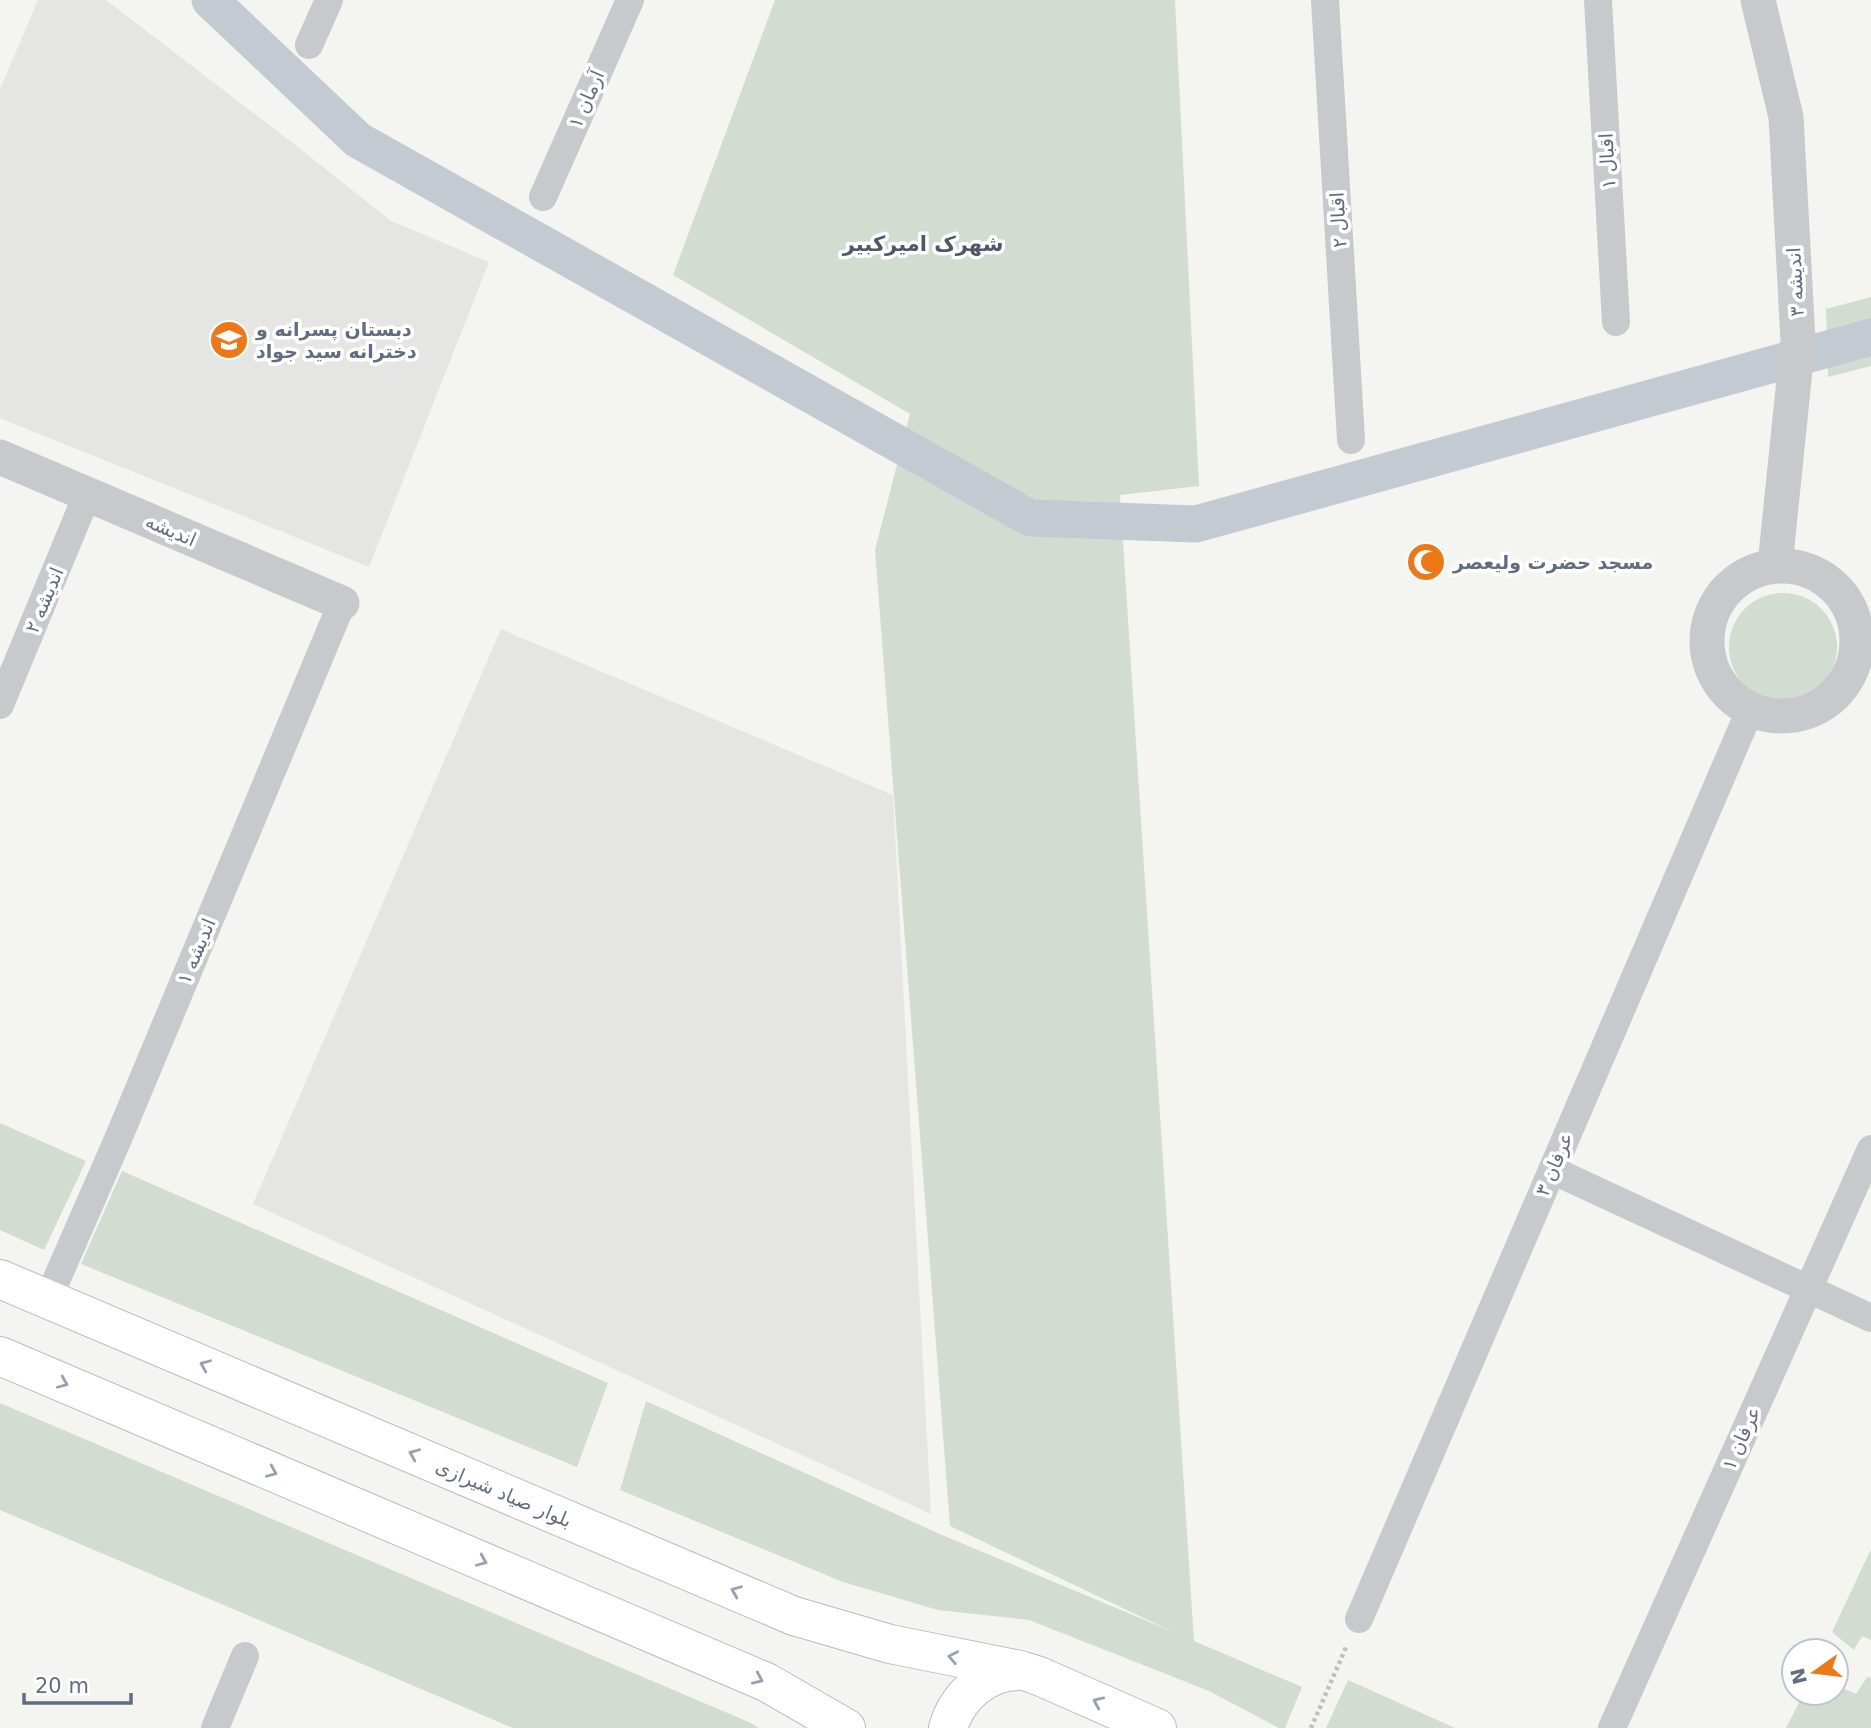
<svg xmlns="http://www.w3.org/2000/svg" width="1871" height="1728" font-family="'DejaVu Sans','Noto Naskh Arabic',sans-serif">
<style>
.built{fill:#e5e5e4}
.green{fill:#d3dcd1}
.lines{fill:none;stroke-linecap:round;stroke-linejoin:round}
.canal{stroke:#c4cad1;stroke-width:37}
.secondary-casing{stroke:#b9bbc1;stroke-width:40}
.path{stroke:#bebfc1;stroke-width:4.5;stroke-dasharray:3.5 3.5;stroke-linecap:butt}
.minor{stroke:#c7c9cd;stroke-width:28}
.tertiary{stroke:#c7c9cd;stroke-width:35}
.secondary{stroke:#fff;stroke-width:38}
.oneway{stroke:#99a0ae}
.labels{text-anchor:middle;stroke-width:7;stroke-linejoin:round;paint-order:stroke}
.street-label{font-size:19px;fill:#626d83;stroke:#fff}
.poi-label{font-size:19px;font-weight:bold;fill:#626d83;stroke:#fff;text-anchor:start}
.neighbourhood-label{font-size:21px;font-weight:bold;fill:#505868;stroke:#fff}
</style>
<rect width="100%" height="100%" fill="#f4f5f0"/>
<g class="built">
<path d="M38 0H106L294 144 391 221 489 262 369 567 0 418V89Z"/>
<path d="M501 629 893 795 931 1514 253 1204Z"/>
</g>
<g class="green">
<path d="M775 0H1175L1199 486 1120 495 1194 1641 1302 1687 1285 1728H1279L1209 1691 1029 1620 938 1610 843 1582 620 1490 646 1401 942 1535 1171 1631 950 1526 875 550 910 414 673 275Z"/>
<path d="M1871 297V366L1828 377 1826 309Z"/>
<circle cx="1783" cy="647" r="54"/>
<path d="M0 1123 86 1161 44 1250 0 1230Z"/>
<path d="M122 1171 608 1383 577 1467 81 1264Z"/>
<path d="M0 1403 751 1723 759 1728H513L0 1510Z"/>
<path d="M1871 1549V1640L1862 1636 1854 1650 1832 1632Z"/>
<path d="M1867 1677 1871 1678V1728H1786L1804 1693H1836V1685L1856 1694Z"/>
<path d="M1348 1680 1455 1728H1326Z"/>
</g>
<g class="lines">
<path class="canal" d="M210 0 358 140 1030 518 1196 524 1871 337"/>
<defs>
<g id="secondary">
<path d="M0 1279 794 1616 890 1644 1020 1670"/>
<path d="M0 1356 766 1682 846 1728"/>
<path d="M948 1728C957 1697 984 1672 1017 1671 1025 1670 1032 1674 1039 1676L1157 1728"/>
</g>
</defs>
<use href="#secondary" class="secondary-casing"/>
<path class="path" d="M1311 1728 1347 1645"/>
<g class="minor">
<path d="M1325 0 1351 440"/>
<path d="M1598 0 1616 322"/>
<path d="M309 45 329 0"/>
<path d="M543 197 630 0"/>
<path d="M0 705 87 495"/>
<path d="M1552 1170 1871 1318"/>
<path d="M48 1299 118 1139 342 603"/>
<path d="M1359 1619 1750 710"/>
<path d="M215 1728 245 1656"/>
<path d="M1612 1728 1871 1149"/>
</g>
<g class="tertiary">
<path d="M1758 0 1786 117 1798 341 1775 565"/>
<path d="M0 457 342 603"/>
<circle cx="1782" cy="641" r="75"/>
</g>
<use href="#secondary" class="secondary"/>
</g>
<defs><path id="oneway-chevron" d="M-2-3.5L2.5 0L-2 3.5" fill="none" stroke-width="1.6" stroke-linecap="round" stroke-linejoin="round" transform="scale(1.75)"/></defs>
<g class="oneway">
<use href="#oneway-chevron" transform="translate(205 1365) rotate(-157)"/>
<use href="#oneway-chevron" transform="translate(63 1383) rotate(23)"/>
<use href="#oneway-chevron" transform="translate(414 1454) rotate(-157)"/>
<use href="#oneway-chevron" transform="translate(272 1472) rotate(23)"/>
<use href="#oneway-chevron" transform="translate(482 1561) rotate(23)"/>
<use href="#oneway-chevron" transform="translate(736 1591) rotate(-157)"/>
<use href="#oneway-chevron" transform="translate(953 1657) rotate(-169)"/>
<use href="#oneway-chevron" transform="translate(758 1679) rotate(24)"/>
<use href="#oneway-chevron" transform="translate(1098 1702) rotate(-156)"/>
</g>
<defs>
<symbol id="school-disc" viewBox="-11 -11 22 22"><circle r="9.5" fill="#ed7818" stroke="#fff"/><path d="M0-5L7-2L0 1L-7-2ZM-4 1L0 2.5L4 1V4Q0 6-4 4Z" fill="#fff"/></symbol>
<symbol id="mosque-disc" viewBox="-11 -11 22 22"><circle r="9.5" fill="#ed7818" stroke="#fff"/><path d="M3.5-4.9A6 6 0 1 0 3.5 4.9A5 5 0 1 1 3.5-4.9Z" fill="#fff"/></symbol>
</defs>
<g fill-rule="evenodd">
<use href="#school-disc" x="207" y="318" width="44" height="44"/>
<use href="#mosque-disc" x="1404" y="540" width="44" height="44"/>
</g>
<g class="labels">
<g class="street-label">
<text transform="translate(586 99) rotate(-66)" y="7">آرمان ۱</text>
<text transform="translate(1607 161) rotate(-93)" y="7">اقبال ۱</text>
<text transform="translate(1338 220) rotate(-93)" y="7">اقبال ۲</text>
<text transform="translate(1795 282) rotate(-93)" y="7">اندیشه ۳</text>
<text transform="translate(171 530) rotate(23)" y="7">اندیشه</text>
<text transform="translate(44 600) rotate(-67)" y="7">اندیشه ۲</text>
<text transform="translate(196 951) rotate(-67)" y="7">اندیشه ۱</text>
<text transform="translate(1554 1164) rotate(-67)" y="7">عرفان ۳</text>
<text transform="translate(1741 1438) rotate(-66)" y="7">عرفان ۱</text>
<text transform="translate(504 1493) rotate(23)" y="7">بلوار صیاد شیرازی</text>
</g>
<g class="poi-label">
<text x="256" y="336">دبستان پسرانه و<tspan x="256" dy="22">دخترانه سید جواد</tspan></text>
<text x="1453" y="569">مسجد حضرت ولیعصر</text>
</g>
<g class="neighbourhood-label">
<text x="923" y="251">شهرک امیرکبیر</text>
</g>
</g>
<g transform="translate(1815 1672) rotate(256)"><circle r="33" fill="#ffffff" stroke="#c0c5cd" stroke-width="2"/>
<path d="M0-5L12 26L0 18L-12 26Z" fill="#ed7818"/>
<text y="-10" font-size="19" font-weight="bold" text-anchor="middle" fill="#626d83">N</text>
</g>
<path d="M24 1693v10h107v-10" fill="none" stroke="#626d83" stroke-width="3.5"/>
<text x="35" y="1693" font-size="21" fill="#626d83" stroke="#ffffff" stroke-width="5" paint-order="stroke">20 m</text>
</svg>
